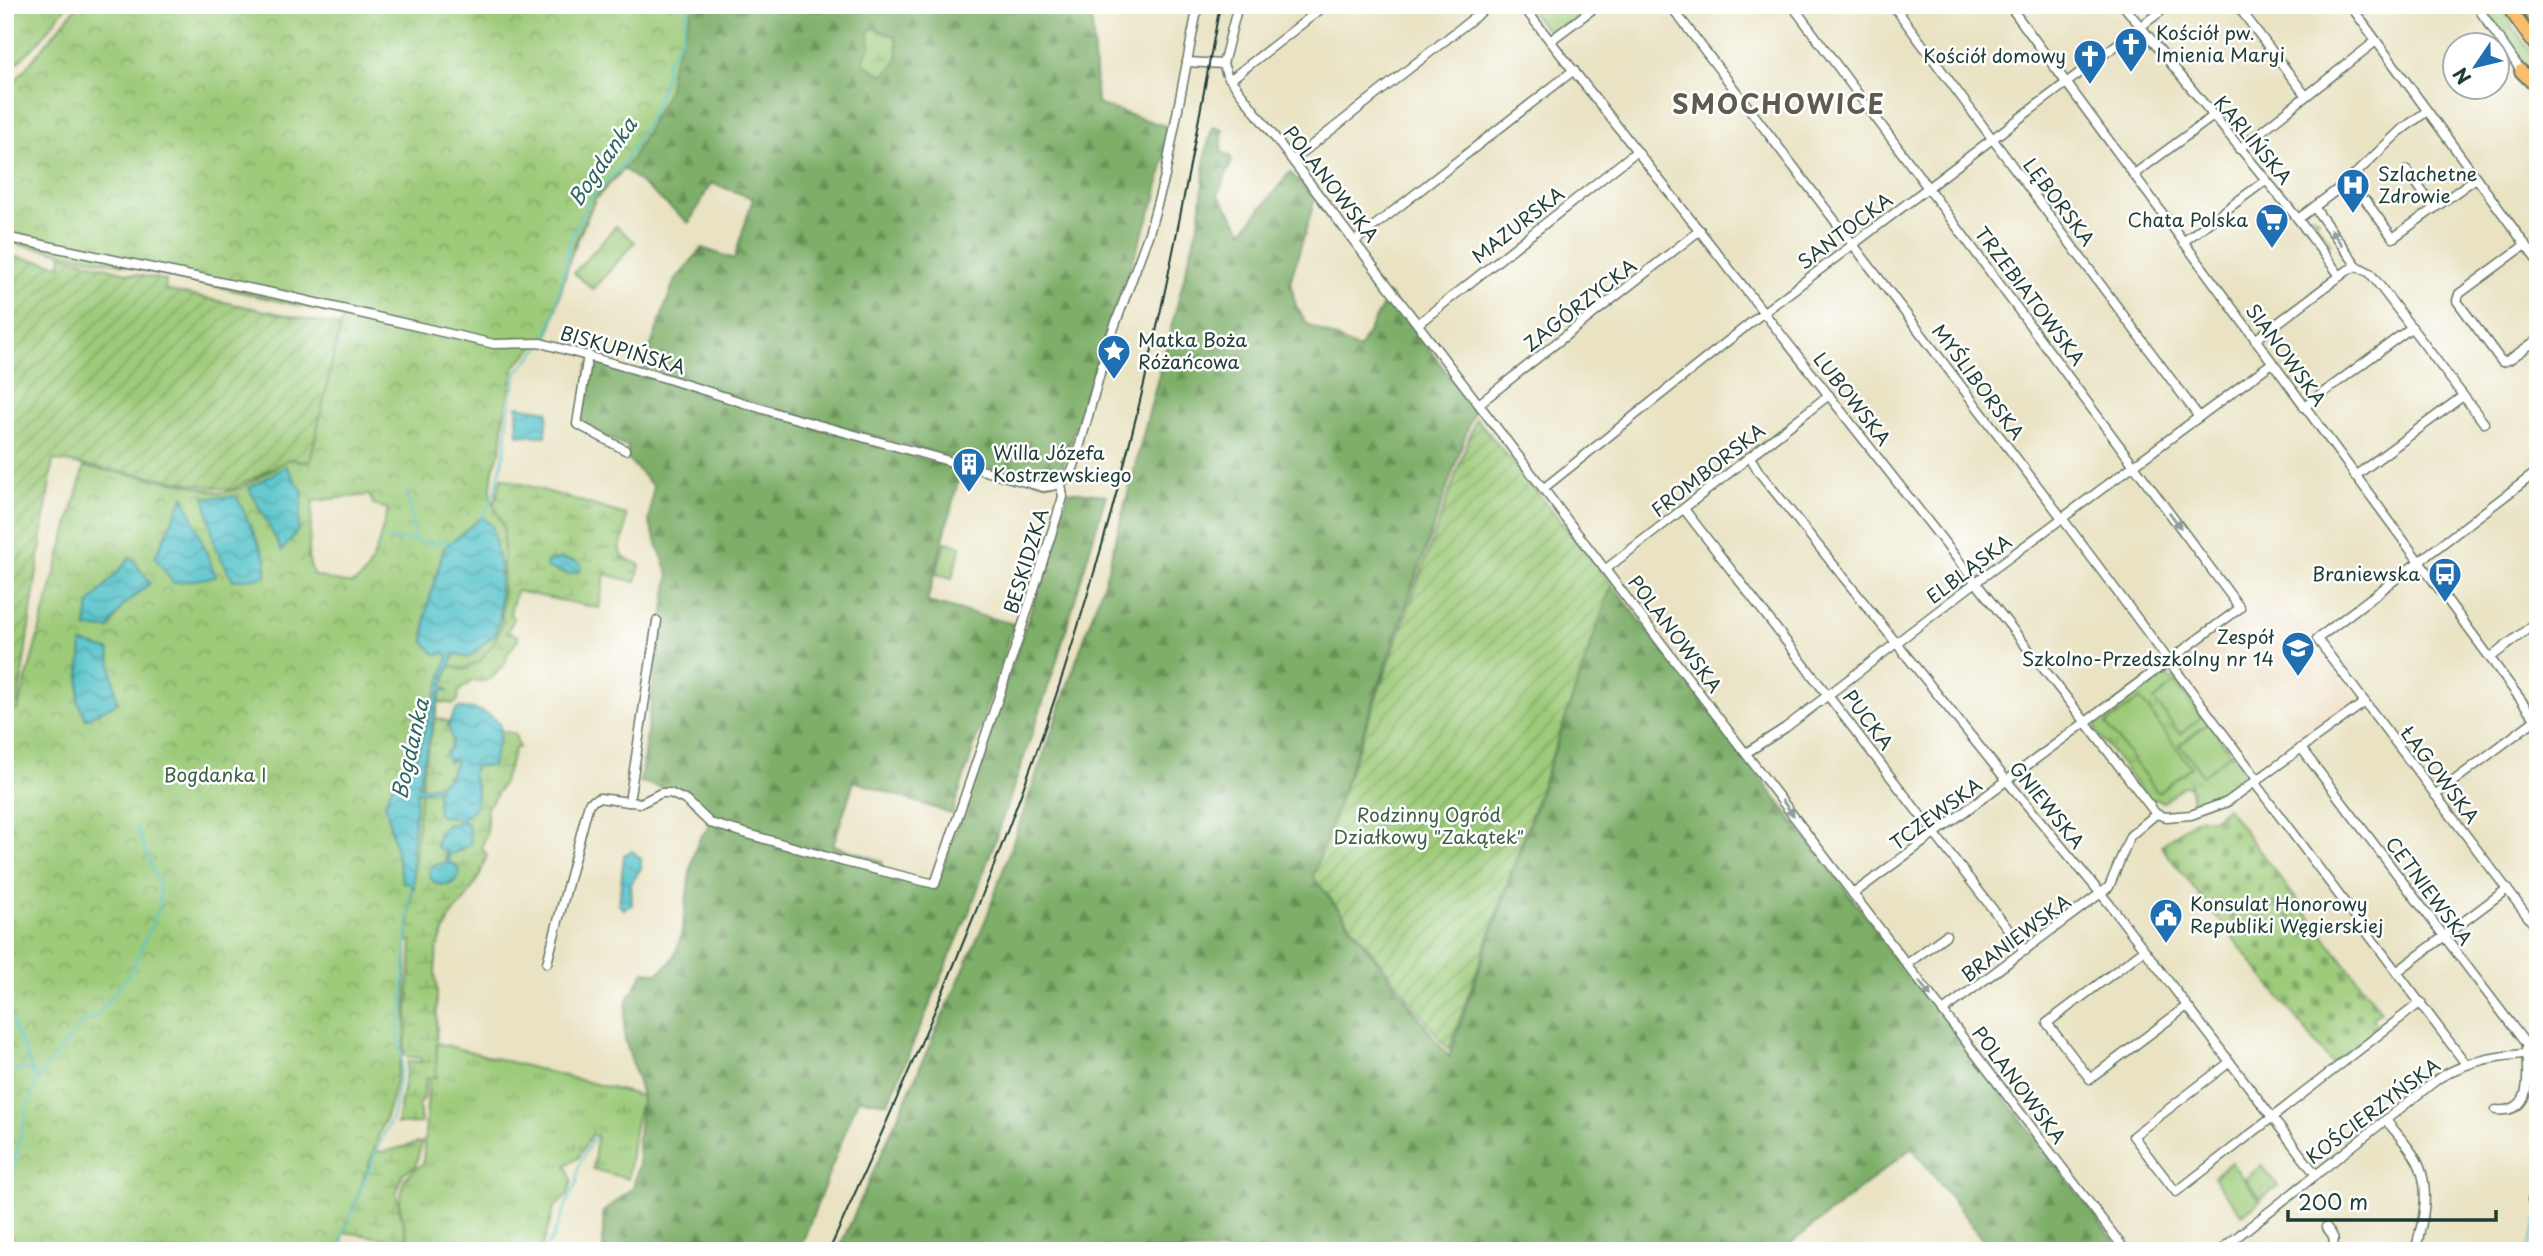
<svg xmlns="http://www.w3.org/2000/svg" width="2543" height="1256" font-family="'Playpen Sans',sans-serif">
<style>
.built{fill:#ead9ba}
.grass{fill:url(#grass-tufts);stroke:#5e8456;stroke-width:2}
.forest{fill:url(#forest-firs);stroke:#4e764e;stroke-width:2}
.wetland{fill:url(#wetland-marsh);stroke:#5e8456;stroke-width:2}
.cemetery{fill:url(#cemetery-stones);stroke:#5e8456;stroke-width:2}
.park{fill:url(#park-crowns);stroke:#5e8456;stroke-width:2;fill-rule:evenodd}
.garden{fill:url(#garden-furrows);stroke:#5e8456;stroke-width:2}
.pitch{fill:#9dcb79;stroke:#5e8456;stroke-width:2}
.water{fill:url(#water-waves);stroke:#3b8080;stroke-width:2}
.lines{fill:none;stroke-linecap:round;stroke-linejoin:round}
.stream{stroke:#57c4cb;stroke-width:2}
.street-casing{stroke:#676;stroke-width:11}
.primary-casing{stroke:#676;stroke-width:16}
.street{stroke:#fff;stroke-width:8}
.primary{stroke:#f9be6d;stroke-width:12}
.rail{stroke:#1f3d34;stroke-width:2}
.oneway{fill:#8f9e9a}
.labels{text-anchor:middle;stroke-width:5;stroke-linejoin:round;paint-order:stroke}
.poi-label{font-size:19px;fill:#1f3d34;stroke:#fff;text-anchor:start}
.street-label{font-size:19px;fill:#1f3d34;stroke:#fff}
.park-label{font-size:19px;fill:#3e6045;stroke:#fff}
.water-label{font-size:21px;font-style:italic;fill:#306661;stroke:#fff}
.district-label{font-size:26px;font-weight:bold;letter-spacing:2px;fill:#5e5c4e;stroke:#fff}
</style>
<defs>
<pattern id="grass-tufts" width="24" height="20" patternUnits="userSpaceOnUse" patternTransform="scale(1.75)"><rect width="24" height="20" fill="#9dcb79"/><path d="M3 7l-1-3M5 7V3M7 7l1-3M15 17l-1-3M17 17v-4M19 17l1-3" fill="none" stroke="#7fa664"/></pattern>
<pattern id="forest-firs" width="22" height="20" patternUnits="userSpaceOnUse" patternTransform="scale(1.75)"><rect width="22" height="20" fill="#7eaf69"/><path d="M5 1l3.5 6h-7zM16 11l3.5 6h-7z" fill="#679057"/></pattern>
<pattern id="wetland-marsh" width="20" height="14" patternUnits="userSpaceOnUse" patternTransform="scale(1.75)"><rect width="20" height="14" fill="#9dcb79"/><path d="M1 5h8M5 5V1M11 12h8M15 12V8" fill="none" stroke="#7fa664"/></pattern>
<pattern id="cemetery-stones" width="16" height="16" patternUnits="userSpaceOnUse" patternTransform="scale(1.75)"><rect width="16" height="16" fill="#9dcb79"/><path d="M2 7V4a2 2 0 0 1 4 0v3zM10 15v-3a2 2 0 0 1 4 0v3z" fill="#7fa664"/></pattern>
<pattern id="park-crowns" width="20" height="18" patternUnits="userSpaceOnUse" patternTransform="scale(1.75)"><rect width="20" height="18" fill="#9dcb79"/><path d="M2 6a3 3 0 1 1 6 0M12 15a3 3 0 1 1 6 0" fill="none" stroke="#7fa664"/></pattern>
<pattern id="garden-furrows" width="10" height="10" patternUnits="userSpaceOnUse" patternTransform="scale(1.75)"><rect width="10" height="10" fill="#9dcb79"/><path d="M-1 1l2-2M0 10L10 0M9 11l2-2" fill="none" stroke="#7fa664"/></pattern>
<pattern id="water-waves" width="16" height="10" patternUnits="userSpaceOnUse" patternTransform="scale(1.75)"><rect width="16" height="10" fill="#57c4cb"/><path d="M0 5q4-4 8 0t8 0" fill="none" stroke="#47a0a6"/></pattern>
</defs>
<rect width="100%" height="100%" fill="#fff"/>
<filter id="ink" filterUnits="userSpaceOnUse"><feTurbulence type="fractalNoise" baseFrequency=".0143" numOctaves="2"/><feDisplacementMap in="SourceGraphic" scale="14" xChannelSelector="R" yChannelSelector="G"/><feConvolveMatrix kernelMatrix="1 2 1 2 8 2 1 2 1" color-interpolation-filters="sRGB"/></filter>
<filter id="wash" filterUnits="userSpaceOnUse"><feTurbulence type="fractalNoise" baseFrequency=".00686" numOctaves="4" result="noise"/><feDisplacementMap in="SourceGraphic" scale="28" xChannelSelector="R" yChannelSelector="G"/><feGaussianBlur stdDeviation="1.57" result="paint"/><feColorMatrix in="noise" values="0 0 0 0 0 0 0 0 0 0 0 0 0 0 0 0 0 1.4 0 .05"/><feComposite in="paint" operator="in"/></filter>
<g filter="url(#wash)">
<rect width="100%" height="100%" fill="#e9e3c3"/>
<g class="built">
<path d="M2275 591 2308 635 2301 641 2313 655 2320 651 2357 700 2303 740 2221 632Z"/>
<path d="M2207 636 2213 637 2254 692 2245 698 2238 695 2211 713 2176 665 2188 655 2185 652Z"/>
</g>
<g class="grass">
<path d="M5 5H67L39 41 5 75Z"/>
<path d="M2482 5H2498L2538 63V82Z"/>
<path d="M2162 669 2169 671 2171 673 2167 676 2170 680 2175 678 2209 723 2180 744 2203 775 2231 753 2249 777 2247 782 2217 801 2192 808 2190 784 2189 786H2183L2164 802 2154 799 2150 802 2095 730 2098 716Z"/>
<path d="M437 1043 642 1096 634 1130 628 1179 593 1169 597 1136 592 1134 578 1158 566 1165 572 1181 567 1196 554 1208 541 1251H411L399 1203 405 1178 423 1163 429 1078 436 1077Z"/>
</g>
<g class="forest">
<path d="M546 5H1091L1097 104 1171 128 1156 197 1106 333 1060 476 1046 483 778 410 643 368 674 282 702 248 734 259 753 198 711 183 689 223 624 169 595 199 568 262Z"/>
<path d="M1213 127 1223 129 1221 152 1230 156 1232 161 1218 194 1243 231 1290 172 1315 199 1290 282 1296 306 1307 324 1359 349 1389 294 1474 410 1313 876 1449 1057 1612 584 2122 1251H1992L1912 1148 1781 1251H838L986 919 1107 573 1200 217 1206 150Z"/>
<path d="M593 361 961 470 927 602 1014 624 952 814 854 781 833 845 882 861 883 873 936 888 1021 640 1069 491 1106 495 1054 670 1005 812 972 905 888 1103 858 1099 799 1251H603V1212L633 1188 639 1164 638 1137 642 1096 625 1039 624 1024 627 1001 644 972 658 973C662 969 668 966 671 961 692 931 682 849 707 830L709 819 682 792 640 782 669 575 649 522 653 486 626 457 628 454 627 445H622L580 424 588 365Z"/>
</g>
<g class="wetland">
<path d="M871 28 895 36C900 54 899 63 884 75L863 64C864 57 866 55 869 49 871 42 867 35 871 28Z"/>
<path d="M502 478 626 515 625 534 619 549 624 558 640 565 636 582 605 574 599 608 516 591 510 614 514 619 507 632 518 636V640L508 653 506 662 493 677 485 681H472L459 691 458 700 454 704 438 702 441 690 447 691 442 687 490 514Z"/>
<path d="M434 717 449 722 448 725 453 737 449 762 454 759 456 762 446 781 428 788 418 787Z"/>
<path d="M500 730 515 734 519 748H515C508 769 502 791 487 807V831L482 847 487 855 479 877 465 900 452 914 437 948 435 973 437 990 436 1077 426 1078 424 1098 419 1105 421 1123 397 1124 408 1061 422 1062 420 1058 404 1056 407 1027 412 941 402 942 388 1110 384 1123 377 1128 373 1150 384 1152 422 1142 415 1167 403 1173 396 1194 407 1238 388 1239 337 1231 413 869 417 790 429 791 440 788 438 813 443 817H457L458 824H447L438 833C450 857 448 861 435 883L449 885V855L461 850 463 817 477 787 471 775 475 766H492Z"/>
</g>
<path class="cemetery" d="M2227 808 2381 1011 2372 1018 2379 1028 2332 1064 2161 846 2197 818 2213 819Z"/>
<g class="park">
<path d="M78 5H694L672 65 669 89 657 112 631 160 595 199 574 244 548 338 535 346 515 366 504 417 501 449 493 469 490 496 504 528 502 623 495 641 479 662 464 669 450 666 443 685 423 769 407 944 406 1035 391 1102 343 1237 342 1251H5V708L18 710 84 467 181 483 223 493 241 488 289 459 309 463 343 316 124 265 5 242 6 92ZM369 495 374 505 388 509C382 527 374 578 352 583 345 585 322 577 313 575L308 557 313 501Z"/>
<path d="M1525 5H1594L1551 35Z"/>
<path d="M2262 1165 2278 1186 2260 1199 2245 1179Z"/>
</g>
<g class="garden">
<path d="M2312 215 2319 219 2315 222 2331 243 2328 246 2312 225 2308 227 2307 219Z"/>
<path d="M5 255 61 265 62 255 126 273 166 280 165 290 340 326 310 462 289 459 231 490 53 460 17 710 5 708Z"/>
<path d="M1476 418 1612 584 1449 1050 1313 876Z"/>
</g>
<g class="pitch">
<path d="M616 226 635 242 593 289 574 273Z"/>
<path d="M945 542 961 546 952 578 936 574Z"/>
<path d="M2175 683 2201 718 2180 734 2154 700Z"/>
<path d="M2140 699 2191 767 2158 793 2106 724Z"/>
<path d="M2209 723 2231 753 2203 775 2180 745Z"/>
<path d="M2231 1162 2260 1201 2242 1215 2213 1177Z"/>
</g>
<g class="water">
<path d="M517 406 548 411 546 436 518 435Z"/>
<path d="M286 466 303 492 298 530 282 551 249 488Z"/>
<path d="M184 496 216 577 173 583 155 557Z"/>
<path d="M205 497H237L266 559V577L233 580 215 547Z"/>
<path d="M482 517 492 526 500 567V617L495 634 468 658 456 654 453 658 442 686 448 689V691L441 690 438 702 418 786C438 791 449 780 456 762L453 759 449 763 445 754C455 746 452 736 448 725L457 708C472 707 490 712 500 724V736L492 766H475L472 775C479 791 481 809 463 817L462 823H468L471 844 449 855V863L454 864 460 872 454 883C441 887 430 885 429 870L434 865 446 863 447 852 436 847C438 832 442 824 458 823L457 817H443L438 814 437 793 439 788 429 791H417L412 847 414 888 408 883H403L385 802 396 778 412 769 448 657 444 652 440 655 434 653 424 642 426 612 444 548Z"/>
<path d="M131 557 150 583 122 607 109 629 86 628 89 604Z"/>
<path d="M560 559 575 561 581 565 579 572 568 574 546 568 547 562Z"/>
<path d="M82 643 109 650 117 703 86 719 78 702Z"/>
<path d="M632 851 641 859V868L631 884 632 905 623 909 619 904 624 855Z"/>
</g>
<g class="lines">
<g class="stream">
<path d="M547 338 556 307 570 240 590 199 625 161 652 114 665 79 666 63 682 38 689 5"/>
<path d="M408 491 414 541"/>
<path d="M481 518 490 503 497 485 505 450 508 416 517 372 540 347"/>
<path d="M386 538 429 543 452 541"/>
<path d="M5 1005 33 1072"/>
<path d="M5 1069 30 1070 36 1077"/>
<path d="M5 1211 26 1111 37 1079 81 1024 96 1016 130 973 158 911 160 898 158 882 136 827"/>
<path d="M341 1251 343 1236 377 1149 392 1118 402 1063 400 1038 411 885"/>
<path d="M544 1251 553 1237 572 1191C580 1183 576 1180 578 1170 580 1157 590 1148 594 1136"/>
<path d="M2527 1251 2538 1218"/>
</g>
</g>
</g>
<g filter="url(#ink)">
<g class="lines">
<defs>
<g id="street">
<path d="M1522 5 2080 715 2156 814"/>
<path d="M1670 5 2062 518 2258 780"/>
<path d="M1792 5 2240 608 1853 894"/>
<path d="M1893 5 2199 417"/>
<path d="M2009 5 2538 723"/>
<path d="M2123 5 2298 219 2340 276"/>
<path d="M2237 5 2306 96"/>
<path d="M2350 5 2538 262"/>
<path d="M2476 5 2522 72"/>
<path d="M1550 41 1598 5"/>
<path d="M1187 62 1223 64"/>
<path d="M1223 64 1227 75 2126 1251"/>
<path d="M1223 64 1238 5"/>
<path d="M1231 79 1326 5"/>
<path d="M2239 149 2376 41"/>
<path d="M1293 160 1490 5"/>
<path d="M2407 170 2434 208"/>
<path d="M2133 175 2212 117"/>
<path d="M2366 201 2393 238 2476 178"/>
<path d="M2314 207 2357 266 2370 273 2484 423"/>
<path d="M2298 219 2346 183 2400 131 2427 111"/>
<path d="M5 237 277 294 494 344 541 343 665 378 779 414 1043 487C1059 487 1068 480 1074 466L1109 341 1149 233 1165 176 1198 5"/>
<path d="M1355 241 1574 70"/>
<path d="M2183 242 2266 180"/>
<path d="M2525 245 2459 294 2457 301 2502 362 2509 360 2538 339"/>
<path d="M1419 323 1637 151"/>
<path d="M2255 340 2348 270 2357 266"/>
<path d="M588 355 577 424 625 450"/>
<path d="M1480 403 1700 230"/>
<path d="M2304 407 2412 327"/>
<path d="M1750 457 1759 472 2007 781 2111 906 2316 1175"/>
<path d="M2538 471 2317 639 2538 930"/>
<path d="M2355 476 2463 396"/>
<path d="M1544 488 1764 312 2169 5"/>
<path d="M1684 509 2025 951"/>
<path d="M1606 569 1829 395"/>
<path d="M657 621 629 802 641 803 661 793H670L687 801 710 823 841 861 935 884 1018 640 1063 497 1061 484"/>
<path d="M2490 658 2538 621"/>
<path d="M2301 748 2526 1044C2526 1070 2537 1114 2496 1110"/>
<path d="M1746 753 1785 728 1976 582 2272 363"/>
<path d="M2254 782 2466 1064"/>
<path d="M2435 795 2535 720"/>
<path d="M2144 950 2047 1023 2090 1079 2187 1006"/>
<path d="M547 963 589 803 599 798 629 802"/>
<path d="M1907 964 1946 935"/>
<path d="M2398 971 2507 889"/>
<path d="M1943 1011 2109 887 2130 836 2156 814 2166 817 2191 815 2227 802 2365 702"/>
<path d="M2230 1062 2133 1136 2176 1192 2421 1002"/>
<path d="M2386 1120C2396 1133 2408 1145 2416 1159 2432 1187 2423 1223 2415 1251"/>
<path d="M2532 1200 2538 1207"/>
<path d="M2326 1227C2334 1236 2336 1239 2331 1251"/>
<path d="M2219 1251 2439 1078C2470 1059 2502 1055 2538 1053"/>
</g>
<g id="primary">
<path d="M2507 5 2538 49"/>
<path d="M2525 5 2538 23"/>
<path d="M2521 71 2538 88"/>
</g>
</defs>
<use href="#street" class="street-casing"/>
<use href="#primary" class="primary-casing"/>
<use href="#street" class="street"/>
<use href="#primary" class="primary"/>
<path class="rail" d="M829 1251C915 1060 999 870 1064 671 1102 552 1135 431 1161 309 1183 208 1201 107 1220 5"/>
</g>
<defs><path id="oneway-solid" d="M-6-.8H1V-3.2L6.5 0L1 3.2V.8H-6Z" transform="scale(1.75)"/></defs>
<g class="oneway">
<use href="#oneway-solid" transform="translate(2336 237) rotate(-126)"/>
<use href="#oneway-solid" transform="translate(2175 520) rotate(54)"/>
<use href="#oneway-solid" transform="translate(1788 808) rotate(53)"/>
<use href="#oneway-solid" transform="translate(1925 989) rotate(53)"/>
</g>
</g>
<defs>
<symbol id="church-pin" viewBox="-11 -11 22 30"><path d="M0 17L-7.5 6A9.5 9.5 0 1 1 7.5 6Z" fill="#1f6fb2" stroke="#fff"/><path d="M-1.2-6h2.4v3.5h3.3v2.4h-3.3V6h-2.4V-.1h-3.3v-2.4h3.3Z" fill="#fff"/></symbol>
<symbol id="hospital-pin" viewBox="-11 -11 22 30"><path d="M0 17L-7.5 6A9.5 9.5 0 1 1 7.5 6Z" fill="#1f6fb2" stroke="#fff"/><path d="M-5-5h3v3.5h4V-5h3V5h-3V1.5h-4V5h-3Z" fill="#fff"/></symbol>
<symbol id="supermarket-pin" viewBox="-11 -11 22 30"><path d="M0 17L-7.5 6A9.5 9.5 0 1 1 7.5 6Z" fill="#1f6fb2" stroke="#fff"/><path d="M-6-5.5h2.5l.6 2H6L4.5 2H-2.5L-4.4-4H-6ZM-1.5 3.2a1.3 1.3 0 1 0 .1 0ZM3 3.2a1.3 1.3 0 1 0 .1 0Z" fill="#fff"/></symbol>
<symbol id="sight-pin" viewBox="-11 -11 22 30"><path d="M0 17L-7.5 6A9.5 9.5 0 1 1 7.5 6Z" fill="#1f6fb2" stroke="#fff"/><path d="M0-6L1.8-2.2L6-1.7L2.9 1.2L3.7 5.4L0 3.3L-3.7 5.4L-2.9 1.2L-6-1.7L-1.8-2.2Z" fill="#fff"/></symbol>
<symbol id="building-pin" viewBox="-11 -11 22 30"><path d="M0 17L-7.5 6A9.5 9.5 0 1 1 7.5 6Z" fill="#1f6fb2" stroke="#fff"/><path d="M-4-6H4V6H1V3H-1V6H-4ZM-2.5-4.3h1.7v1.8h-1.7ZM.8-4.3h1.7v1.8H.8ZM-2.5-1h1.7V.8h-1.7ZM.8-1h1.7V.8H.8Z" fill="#fff"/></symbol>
<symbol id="bus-pin" viewBox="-11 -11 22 30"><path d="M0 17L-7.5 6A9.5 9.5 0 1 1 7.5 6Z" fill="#1f6fb2" stroke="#fff"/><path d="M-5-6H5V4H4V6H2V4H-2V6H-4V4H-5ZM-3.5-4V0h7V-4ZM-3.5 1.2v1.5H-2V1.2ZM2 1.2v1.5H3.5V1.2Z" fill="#fff"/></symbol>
<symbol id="school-pin" viewBox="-11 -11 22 30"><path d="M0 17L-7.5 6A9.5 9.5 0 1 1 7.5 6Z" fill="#1f6fb2" stroke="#fff"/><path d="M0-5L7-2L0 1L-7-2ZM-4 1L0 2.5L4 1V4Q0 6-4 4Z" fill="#fff"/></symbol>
<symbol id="civic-pin" viewBox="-11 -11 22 30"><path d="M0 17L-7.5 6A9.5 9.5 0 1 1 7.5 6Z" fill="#1f6fb2" stroke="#fff"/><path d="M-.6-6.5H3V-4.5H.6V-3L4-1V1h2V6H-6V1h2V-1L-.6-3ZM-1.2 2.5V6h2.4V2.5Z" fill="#fff"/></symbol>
</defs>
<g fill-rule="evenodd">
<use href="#church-pin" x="2112" y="25" width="38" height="52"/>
<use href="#church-pin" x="2071" y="37" width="38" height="52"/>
<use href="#hospital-pin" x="2334" y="166" width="38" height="52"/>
<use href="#supermarket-pin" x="2253" y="201" width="38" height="52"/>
<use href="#sight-pin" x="1095" y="332" width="38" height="52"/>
<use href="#building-pin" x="950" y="445" width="38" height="52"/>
<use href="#bus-pin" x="2426" y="555" width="38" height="52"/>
<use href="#school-pin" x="2279" y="629" width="38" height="52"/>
<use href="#civic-pin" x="2147" y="896" width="38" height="52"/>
</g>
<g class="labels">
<g class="poi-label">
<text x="2156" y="40">Kościół pw.<tspan x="2156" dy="22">Imienia Maryi</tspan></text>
<text x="2066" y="63" text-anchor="end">Kościół domowy</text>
<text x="2378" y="181">Szlachetne<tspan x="2378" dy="22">Zdrowie</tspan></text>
<text x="2248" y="227" text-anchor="end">Chata Polska</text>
<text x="1138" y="347">Matka Boża<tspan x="1138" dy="22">Różańcowa</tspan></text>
<text x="993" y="460">Willa Józefa<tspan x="993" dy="22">Kostrzewskiego</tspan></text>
<text x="2420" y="581" text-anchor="end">Braniewska</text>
<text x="2274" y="644" text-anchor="end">Zespół<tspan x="2274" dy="22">Szkolno-Przedszkolny nr 14</tspan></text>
<text x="2190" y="911">Konsulat Honorowy<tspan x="2190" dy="22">Republiki Węgierskiej</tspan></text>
</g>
<g class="street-label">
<text transform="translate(2253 140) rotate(50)" y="7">KARLIŃSKA</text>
<text transform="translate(1331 184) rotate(52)" y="7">POLANOWSKA</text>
<text transform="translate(2059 202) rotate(53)" y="7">LĘBORSKA</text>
<text transform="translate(1518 225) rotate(-38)" y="7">MAZURSKA</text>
<text transform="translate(1845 231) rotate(-37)" y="7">SANTOCKA</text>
<text transform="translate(2030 296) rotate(53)" y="7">TRZEBIATOWSKA</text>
<text transform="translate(1580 305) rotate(-38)" y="7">ZAGÓRZYCKA</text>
<text transform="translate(623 350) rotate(16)" y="7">BISKUPIŃSKA</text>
<text transform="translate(2286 355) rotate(54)" y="7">SIANOWSKA</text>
<text transform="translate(1978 382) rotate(53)" y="7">MYŚLIBORSKA</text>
<text transform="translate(1852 399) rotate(52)" y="7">LUBOWSKA</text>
<text transform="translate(1708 470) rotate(-38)" y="7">FROMBORSKA</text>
<text transform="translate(1026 561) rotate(-73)" y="7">BESKIDZKA</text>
<text transform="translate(1969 569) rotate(-37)" y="7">ELBLĄSKA</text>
<text transform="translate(1675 634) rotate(53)" y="7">POLANOWSKA</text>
<text transform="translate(1868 720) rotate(53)" y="7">PUCKA</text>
<text transform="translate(2440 775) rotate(53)" y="7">ŁAGOWSKA</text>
<text transform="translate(2047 805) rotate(51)" y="7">GNIEWSKA</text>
<text transform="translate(1936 814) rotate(-36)" y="7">TCZEWSKA</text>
<text transform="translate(2429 891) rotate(53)" y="7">CETNIEWSKA</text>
<text transform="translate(2016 938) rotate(-37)" y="7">BRANIEWSKA</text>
<text transform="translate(2019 1085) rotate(53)" y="7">POLANOWSKA</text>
<text transform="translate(2373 1111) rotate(-37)" y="7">KOŚCIERZYŃSKA</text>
</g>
<g class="park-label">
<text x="215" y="782">Bogdanka I</text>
<text x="1429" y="822">Rodzinny Ogród<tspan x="1429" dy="22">Działkowy "Zakątek"</tspan></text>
</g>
<g class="water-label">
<text transform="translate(603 162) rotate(-55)" y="7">Bogdanka</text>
<text transform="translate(411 749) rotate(-77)" y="7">Bogdanka</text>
</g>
<g class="district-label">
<text x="1779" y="114">SMOCHOWICE</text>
</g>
</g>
<rect width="2543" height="1256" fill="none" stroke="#fff" stroke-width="28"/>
<g transform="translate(2476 66) rotate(235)"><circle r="33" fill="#ffffff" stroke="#a5b1ae" stroke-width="2"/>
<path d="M0-5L12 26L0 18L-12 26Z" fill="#1f6fb2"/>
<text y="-10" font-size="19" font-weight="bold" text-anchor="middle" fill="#1f3d34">N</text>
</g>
<path d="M2288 1210v10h208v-10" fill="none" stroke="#1f3d34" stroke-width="3.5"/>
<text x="2298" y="1210" font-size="21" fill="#1f3d34" stroke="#ffffff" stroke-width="5" paint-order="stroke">200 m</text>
</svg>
